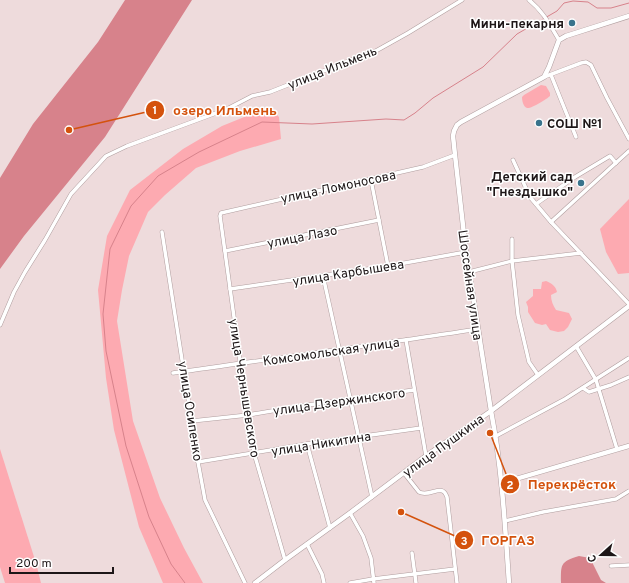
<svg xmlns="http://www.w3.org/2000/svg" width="629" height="583" font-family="Overpass,sans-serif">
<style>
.green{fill:#fdaab1}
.water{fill:#d7828b}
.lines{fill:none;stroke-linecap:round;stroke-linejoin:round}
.stream{stroke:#d7828b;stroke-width:1}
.street-casing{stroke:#b09e9f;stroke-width:4.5}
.secondary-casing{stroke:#b09e9f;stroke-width:5.5}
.street{stroke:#fff;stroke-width:3.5}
.secondary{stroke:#fff;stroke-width:4.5}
.poi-dot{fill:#39738c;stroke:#fff;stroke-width:1.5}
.labels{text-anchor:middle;stroke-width:3;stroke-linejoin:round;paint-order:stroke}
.poi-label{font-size:13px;font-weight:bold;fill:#1d1617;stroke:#fff;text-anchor:end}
.street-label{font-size:13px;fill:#1d1617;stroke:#fff}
.leader{fill:none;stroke:#d4520d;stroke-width:1.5}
.callout-dot{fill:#d4520d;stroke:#fff;stroke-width:1.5}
.mark-label{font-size:12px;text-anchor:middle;font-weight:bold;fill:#fff}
.callout-label{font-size:14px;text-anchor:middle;font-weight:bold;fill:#d4520d;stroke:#fff;stroke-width:3;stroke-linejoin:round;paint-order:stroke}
</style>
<rect width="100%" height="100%" fill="#eedbdc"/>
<g class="green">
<path d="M541 85 546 86 550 93V96C547 99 531 109 527 108 523 107 522 100 522 97L524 95Z"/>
<path d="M269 107 279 117 281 139 240 151 196 168 165 195 148 212 129 256 122 290 117 321 133 421 160 498 184 548 203 583H163L139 527 114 430 106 378 98 290 107 236 130 190 183 149 222 126Z"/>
<path d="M629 199V273L618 274 606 252 600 229Z"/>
<path d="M546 281C551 283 556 286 557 292L551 295C551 301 553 305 556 310L569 313 572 319 568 327 564 331 558 332 550 330 546 324 542 325 535 323 528 312V307L526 302 533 296V289H541L542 282Z"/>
<path d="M0 449 36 563 41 583H5L0 567Z"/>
</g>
<g class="water">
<path d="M125 0H192L105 137 24 236 0 269V178L33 124 98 42Z"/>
<path d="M579 556 590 558 601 580 606 583H561C561 564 560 562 579 556Z"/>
</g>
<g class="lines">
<path class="stream" d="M185 583 171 564 149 517 126 446 106 351 103 314 110 249 131 206 158 176 199 152 262 122 312 124 386 119 404 120 415 113 433 98 483 67 517 34 557 11 564 3 573 1 588 2 597 8H611L629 3"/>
<defs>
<g id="street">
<path d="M529 0C543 11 550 25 559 40"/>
<path d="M551 75 576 137"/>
<path d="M544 77 581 63 586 62 591 65 607 98 629 139"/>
<path d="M513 160 530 197 551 222 629 304"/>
<path d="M371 180 388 266"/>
<path d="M536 204 575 177 610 156 616 163"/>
<path d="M551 222 629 151"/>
<path d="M162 232 198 462 205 500 245 583"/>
<path d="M512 239V261L518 315 529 362 538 375"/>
<path d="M225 251 379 220"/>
<path d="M469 272 512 261 581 253"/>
<path d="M323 276 372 497"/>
<path d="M230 289 388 266 466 252"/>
<path d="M0 325 14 292 25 272 45 240 71 194 106 156 127 146 227 109 252 96 270 92 351 60 374 52 408 33 462 0"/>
<path d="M406 340 426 456"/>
<path d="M576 346 596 380 617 449"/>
<path d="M173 373C275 358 376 345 478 329"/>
<path d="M583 388 589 392 611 385 629 377"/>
<path d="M192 421 248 415 301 406 414 390"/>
<path d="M496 436 565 399 629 358"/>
<path d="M307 444 330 528"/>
<path d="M198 462 307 444 421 428"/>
<path d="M404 473 419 492C430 498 442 482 447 497L457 583"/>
<path d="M350 513 363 536 371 558 374 583"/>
<path d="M505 521 543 512 616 499 629 491"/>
<path d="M307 544 322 574 324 583"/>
<path d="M412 553 416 583"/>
<path d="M285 560 254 453 250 433 221 223 220 216 221 213 423 167 455 155"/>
<path d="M611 566 629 565"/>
<path d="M350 583 373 579 455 569"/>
</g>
<g id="secondary">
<path d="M502 483 629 446"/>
<path d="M255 583 285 560 350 513 426 456 491 411 629 306"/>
<path d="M509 583C505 525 502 468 491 411L466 252 455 155 453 136 454 131 457 125 461 122 544 77 549 67 559 40 566 36 629 16"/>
</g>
</defs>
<use href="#street" class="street-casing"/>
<use href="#secondary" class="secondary-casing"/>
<use href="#street" class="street"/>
<use href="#secondary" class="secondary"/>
</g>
<g class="poi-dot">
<circle cx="572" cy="23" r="4"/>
<circle cx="539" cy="123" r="4"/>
<circle cx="581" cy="183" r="4"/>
</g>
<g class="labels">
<g class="poi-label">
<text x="564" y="28">Мини-пекарня</text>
<text x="547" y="128" text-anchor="start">СОШ №1</text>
<text x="573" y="181">Детский сад<tspan x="573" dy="15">"Гнездышко"</tspan></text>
</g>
<g class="street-label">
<text transform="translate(332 67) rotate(-22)" y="5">улица Ильмень</text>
<text transform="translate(338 186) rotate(-12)" y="5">улица Ломоносова</text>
<text transform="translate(302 236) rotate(-11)" y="5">улица Лазо</text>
<text transform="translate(348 272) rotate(-9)" y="5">улица Карбышева</text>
<text transform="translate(471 285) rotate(82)" y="5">Шоссейная улица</text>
<text transform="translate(331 351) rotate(-8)" y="5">Комсомольская улица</text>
<text transform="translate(245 388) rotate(81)" y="5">улица Чернышевского</text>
<text transform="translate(339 401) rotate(-8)" y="5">улица Дзержинского</text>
<text transform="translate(191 411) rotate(81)" y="5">улица Осипенко</text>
<text transform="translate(321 443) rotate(-9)" y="5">улица Никитина</text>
<text transform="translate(443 445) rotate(-36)" y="5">улица Пушкина</text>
</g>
</g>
<path class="leader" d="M69 130L155 110M490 433L510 484M401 512L464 540"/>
<g class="callout-dot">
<circle cx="69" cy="130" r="4"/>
<circle cx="490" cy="433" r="4"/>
<circle cx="401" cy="512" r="4"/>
<circle cx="155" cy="110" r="10"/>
<circle cx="510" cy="484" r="10"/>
<circle cx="464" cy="540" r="10"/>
</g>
<g class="mark-label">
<text x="155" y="114">1</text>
<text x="510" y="489">2</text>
<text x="464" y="545">3</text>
</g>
<g class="callout-label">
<text x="225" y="115">озеро Ильмень</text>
<text x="572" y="489">Перекрёсток</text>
<text x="508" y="545">ГОРГАЗ</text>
</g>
<g transform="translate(601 555) rotate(249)" stroke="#ffffff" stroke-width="3" paint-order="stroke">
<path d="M0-3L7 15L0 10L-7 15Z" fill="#1d1617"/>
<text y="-6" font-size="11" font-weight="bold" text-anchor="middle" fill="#1d1617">С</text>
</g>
<path d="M10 567v6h103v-6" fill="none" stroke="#1d1617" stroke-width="2"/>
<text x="16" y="567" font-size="12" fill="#1d1617" stroke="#ffffff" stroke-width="3" paint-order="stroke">200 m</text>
</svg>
